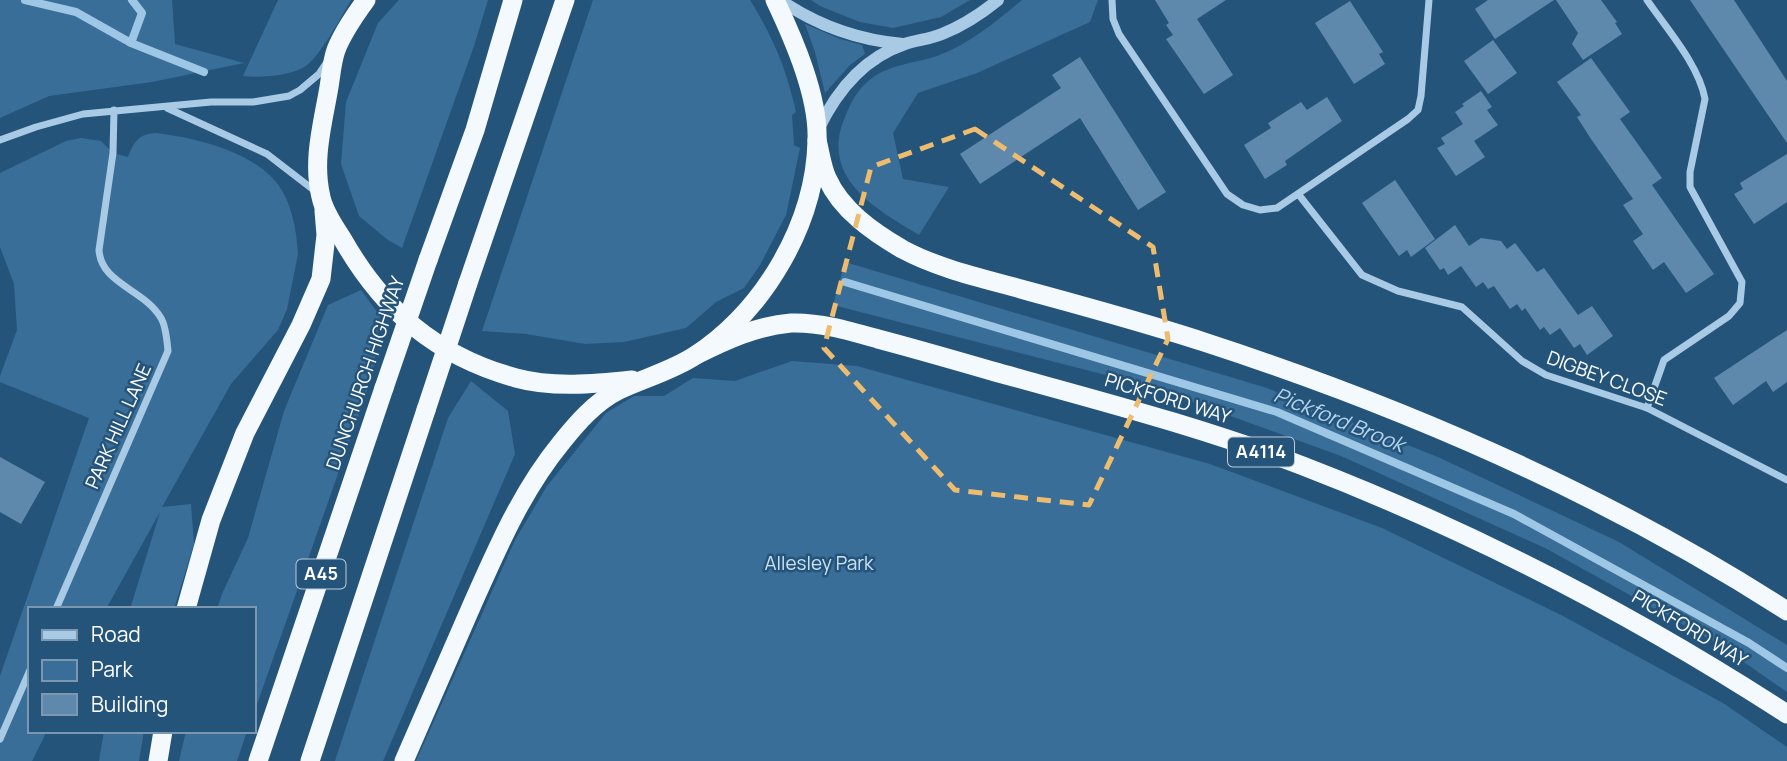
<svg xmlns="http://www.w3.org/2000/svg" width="1787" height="761" font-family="Manrope,sans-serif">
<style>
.green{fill:#396e99}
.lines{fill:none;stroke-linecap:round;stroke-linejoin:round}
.stream{stroke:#9ec6e5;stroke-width:8}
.building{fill:#5e89ad}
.minor{stroke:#a9cae4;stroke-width:7}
.tertiary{stroke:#a9cae4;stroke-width:12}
.trunk{stroke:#f4f9fe;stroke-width:19}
.trunk-bridge{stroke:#f4f9fe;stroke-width:19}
.marked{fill:none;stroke:#eebc6e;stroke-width:5;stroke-dasharray:14 9;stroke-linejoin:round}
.labels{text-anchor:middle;stroke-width:5;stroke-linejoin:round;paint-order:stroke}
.shield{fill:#25547b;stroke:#beccd7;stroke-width:2}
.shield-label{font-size:18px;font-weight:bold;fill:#fff}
.street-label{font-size:19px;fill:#fff;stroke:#25547b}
.park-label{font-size:19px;fill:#cce2f4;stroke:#25547b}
.water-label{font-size:21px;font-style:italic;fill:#b4d4ec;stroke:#25547b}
</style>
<rect width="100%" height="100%" fill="#25547b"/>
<g class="green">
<path d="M0 0H172L175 44 244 63 152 82 49 96 0 118Z"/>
<path d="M278 0H351C342 16 321 54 307 65 293 76 260 78 243 76Z"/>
<path d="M399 0H488L474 46 402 248 388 240 359 216 341 164 346 102 378 23Z"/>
<path d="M593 0H750C774 39 786 68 796 112L792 115 794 145 800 148 786 215 760 265 744 288 716 302 686 328 624 342 585 344 526 334 482 331Z"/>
<path d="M811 0H970L941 17 893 28 860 22 820 6Z"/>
<path d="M1022 0H1098L1090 22 977 73 918 93 893 133 903 179 949 187 919 235C876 209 819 178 845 117 851 102 858 88 872 78 892 64 915 63 937 56 970 44 997 21 1022 0Z"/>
<path d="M805 24 840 39 862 45 865 54 850 65 825 93 815 52Z"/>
<path d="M156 133C196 138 254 151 279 186 292 204 297 233 298 254L287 309 278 330 231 384 162 507 191 504 194 544 174 609H130L160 512 106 609H30V731H47L32 761H0V676L89 418 0 382V376L17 330 14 284 0 247V173L66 141 81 138 101 141 113 153 128 157C134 141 139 134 156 133Z"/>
<path d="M845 262 1267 388 1440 458 1619 542 1787 645V692L1718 644 1547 549 1341 456 1145 385 833 305Z"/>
<path d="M361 290 380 316 373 374 254 713V609H217L222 594 248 538 284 411 328 305Z"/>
<path d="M792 361 857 366 1210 464 1382 528 1563 616 1723 703 1787 747V761H416L515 540 547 486 606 413 634 396H664L693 378 735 381Z"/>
<path d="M471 381 508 411 515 454 383 761H335L448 418Z"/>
<path d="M104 731H144L139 761H99Z"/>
<path d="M186 731H247L237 761H179Z"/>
</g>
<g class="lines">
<g class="stream">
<path d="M25 0 76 12 131 43 204 72"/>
<path d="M131 43 142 13 132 0"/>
<path d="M845 282 1277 412 1514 514 1749 643 1787 668"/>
</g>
</g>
<g class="building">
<path d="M1155 0H1226L1197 19 1233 75 1204 94 1166 39 1173 35 1166 25 1169 23Z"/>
<path d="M1488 0H1554L1495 39 1475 9Z"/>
<path d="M1556 0H1601L1617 22 1615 23 1622 34 1583 60 1572 44 1578 33Z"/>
<path d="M1690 0H1734L1787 81V143Z"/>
<path d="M1350 1 1383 52 1379 54 1385 64 1354 84 1315 23Z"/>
<path d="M1493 40 1517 73 1488 94 1464 61Z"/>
<path d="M1080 57 1166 192 1138 210 1080 118 980 184 960 154 1061 88 1052 75Z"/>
<path d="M1591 58 1630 112 1620 119 1662 178 1652 185 1714 274 1686 293 1664 262 1653 270 1633 241 1643 234 1623 205 1633 199 1591 139 1577 117 1581 115 1557 82Z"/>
<path d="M1481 91 1492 107 1487 110 1498 125 1474 141 1485 157 1456 176 1437 148 1445 144 1441 138 1463 124 1455 112 1464 106 1462 104Z"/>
<path d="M1327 97 1342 121 1285 161 1287 165 1265 179 1244 145 1271 128 1268 123 1301 102 1307 110Z"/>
<path d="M1787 154V202L1754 224 1734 194 1743 189 1740 183Z"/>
<path d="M1395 180 1435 239 1411 257 1407 250 1399 256 1362 203Z"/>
<path d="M1455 225 1469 246 1481 238 1501 241 1507 249 1515 243 1537 272 1544 268 1578 315 1592 306 1613 336 1587 355 1580 344 1574 348 1560 328 1550 335 1544 327 1540 330 1525 308 1522 311 1517 304 1510 309 1494 286 1488 289 1483 282 1476 287 1461 266 1448 275 1444 268 1440 270 1425 248Z"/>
<path d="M1787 330V382L1773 392 1766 381 1733 405 1714 378Z"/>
<path d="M0 457 45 482 21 524 0 512Z"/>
</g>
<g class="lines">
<g class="minor">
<path d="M1112 0 1113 19 1119 34 1227 194 1243 205 1260 210 1277 208 1408 119 1418 110 1421 96 1429 0"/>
<path d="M1647 0C1667 29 1699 65 1705 99L1690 172V187L1742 282 1740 303 1729 316 1664 360 1647 408"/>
<path d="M167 108 267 154 315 191"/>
<path d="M0 140 36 127 83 114 211 102H253L289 96 300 90 319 74 327 62"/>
<path d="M1299 195 1362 275 1398 291 1462 307 1522 361 1546 375 1647 408 1787 480"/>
<path d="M56 609 168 351C167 341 166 326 161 318 144 289 101 284 99 250L113 153 114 110"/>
<path d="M0 739 30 670"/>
</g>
<g class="tertiary">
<path d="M780 0C818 26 857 40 903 44"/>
<path d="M818 130C836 92 863 58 905 44 917 40 930 39 942 34 962 26 982 13 998 0"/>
</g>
<g class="trunk">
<path d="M366 0C355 15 343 32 336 50 332 61 331 75 329 87 323 123 312 160 321 197 324 212 335 227 343 240 383 310 436 356 516 378 552 388 595 384 632 380"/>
<path d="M817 140C820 152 822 167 827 178 841 210 873 232 902 249 941 270 986 279 1028 291 1087 307 1146 323 1204 342 1407 408 1607 495 1787 611"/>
<path d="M428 260 475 130 513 0"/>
<path d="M468 283 565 0"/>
<path d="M696 355C726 340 756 326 791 323 820 322 850 331 878 339 916 349 954 360 992 371 1096 400 1202 427 1303 466 1474 532 1633 614 1787 714"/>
<path d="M186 609 211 520 245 433 301 325 321 279 326 235 324 211"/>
<path d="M158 761 163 731"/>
<path d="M258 761 384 388"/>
<path d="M310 761 426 410"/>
<path d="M404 761C427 709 449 657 472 605 497 549 521 492 561 443 577 423 595 402 619 390 644 378 672 371 696 355 765 309 815 224 817 141 819 97 794 40 775 0"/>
</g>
<g class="trunk-bridge">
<path d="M384 388 428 260"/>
<path d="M426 410 468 283"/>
</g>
</g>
<path class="marked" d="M975 129 1153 247 1168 339 1089 505 955 490 824 348 871 167Z"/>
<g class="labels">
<g class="shield">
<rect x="1228" y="437.5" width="66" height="29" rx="5"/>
<rect x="296.5" y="559.5" width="49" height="29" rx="5"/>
</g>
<g class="shield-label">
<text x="1261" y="458">A4114</text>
<text x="321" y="580">A45</text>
</g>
<g class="street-label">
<text transform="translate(365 373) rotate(-71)" y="7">DUNCHURCH HIGHWAY</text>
<text transform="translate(1607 378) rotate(20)" y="7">DIGBEY CLOSE</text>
<text transform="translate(1168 398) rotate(17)" y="7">PICKFORD WAY</text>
<text transform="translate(118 426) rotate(-66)" y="7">PARK HILL LANE</text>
<text transform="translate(1690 628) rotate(31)" y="7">PICKFORD WAY</text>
</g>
<g class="park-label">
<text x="819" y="570">Allesley Park</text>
</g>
<g class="water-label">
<text transform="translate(1339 420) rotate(22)" y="7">Pickford Brook</text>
</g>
</g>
<rect x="28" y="607" width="228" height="126" fill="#25547b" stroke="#7c98b0" stroke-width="2"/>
<rect x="42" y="630" width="35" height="10" fill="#a9cae4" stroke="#7c98b0" stroke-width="2"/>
<text x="91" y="642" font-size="21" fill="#ffffff">Road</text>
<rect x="42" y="660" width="35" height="21" fill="#396e99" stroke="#7c98b0" stroke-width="2"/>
<text x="91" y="677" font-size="21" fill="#ffffff">Park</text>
<rect x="42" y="694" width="35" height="21" fill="#5e89ad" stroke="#7c98b0" stroke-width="2"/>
<text x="91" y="712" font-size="21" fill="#ffffff">Building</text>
</svg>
